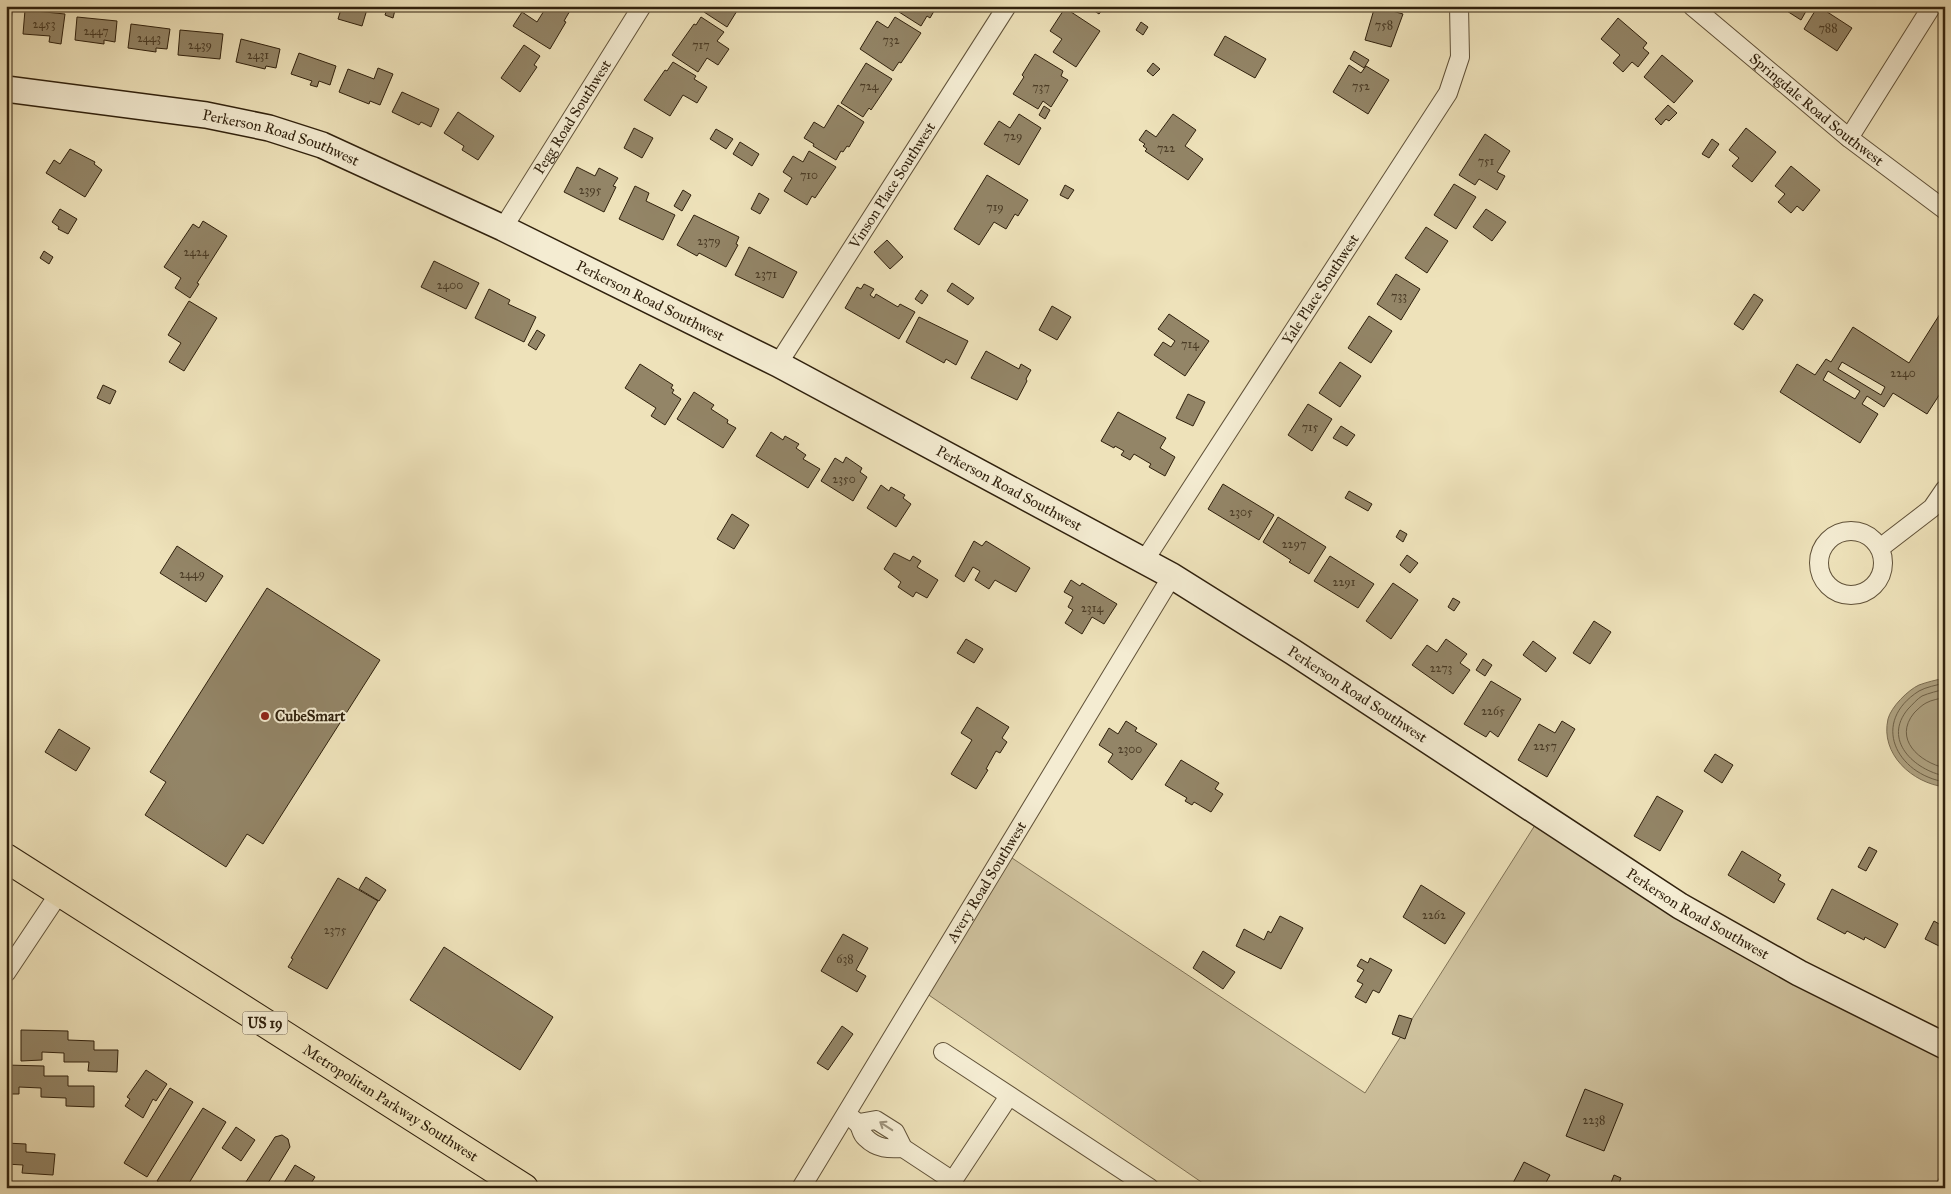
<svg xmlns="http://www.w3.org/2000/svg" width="1951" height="1194" font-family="'IM FELL Great Primer',serif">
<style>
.green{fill:#cec19d;stroke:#7f7155}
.water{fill:#ada07f;stroke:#7b6d51}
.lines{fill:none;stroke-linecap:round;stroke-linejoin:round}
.shore{stroke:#6e6046;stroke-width:1}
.building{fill:#938567;stroke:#30210d;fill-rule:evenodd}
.street-casing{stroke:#605138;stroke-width:20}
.secondary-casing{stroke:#30210d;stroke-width:28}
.primary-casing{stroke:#30210d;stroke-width:30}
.street{stroke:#f4ecd2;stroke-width:18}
.secondary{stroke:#f4ecd2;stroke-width:25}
.primary{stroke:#eee2ba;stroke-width:28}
.oneway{stroke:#9c9179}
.poi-dot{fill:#8f2418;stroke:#f4ecd2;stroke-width:2}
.labels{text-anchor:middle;stroke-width:4;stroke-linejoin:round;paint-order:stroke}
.number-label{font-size:12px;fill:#493a24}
.shield{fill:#f4ecd2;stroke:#6b5e48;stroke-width:1}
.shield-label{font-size:14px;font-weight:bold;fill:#30210d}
.street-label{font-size:15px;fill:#30210d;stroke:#f4ecd2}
.poi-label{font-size:15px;font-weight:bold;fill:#30210d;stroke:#f4ecd2;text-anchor:start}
</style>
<rect width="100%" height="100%" fill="#eee2ba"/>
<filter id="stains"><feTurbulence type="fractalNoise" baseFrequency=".004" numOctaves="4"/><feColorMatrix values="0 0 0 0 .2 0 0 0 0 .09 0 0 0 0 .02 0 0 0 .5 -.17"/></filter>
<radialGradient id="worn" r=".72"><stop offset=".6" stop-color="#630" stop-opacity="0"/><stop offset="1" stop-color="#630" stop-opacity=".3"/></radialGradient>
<path class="green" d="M1537 822 1945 1051V1169L1933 1188H1210L920 989 1006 854 1365 1093Z"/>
<path class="water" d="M1945 678V787C1912 783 1880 754 1888 719 1891 707 1908 690 1919 685 1927 682 1936 680 1945 678Z"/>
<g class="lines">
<g class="shore">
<path d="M1945 683C1937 685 1926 687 1919 691 1870 722 1896 774 1945 782"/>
<path d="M1945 689C1938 691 1929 693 1922 696 1917 699 1912 705 1908 709 1882 740 1914 770 1945 776"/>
<path d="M1945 697C1939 699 1931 700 1926 703 1922 705 1918 709 1914 713 1893 739 1919 762 1945 768"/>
</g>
</g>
<g class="building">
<path d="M6 6H13L10 28H6Z"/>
<path d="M342 6H368L362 26 338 19Z"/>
<path d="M388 6H396L393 18 385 15Z"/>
<path d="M547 6H566L571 9 564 21 566 22 550 49 513 26 522 12 537 22Z"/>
<path d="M706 6H740L727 27 704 12 708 7Z"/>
<path d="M903 6H937L930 18 927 16 921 26 899 12Z"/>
<path d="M1087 6H1105L1099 14Z"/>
<path d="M1375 6 1403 14 1391 47 1365 40Z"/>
<path d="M1779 6H1809L1801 20Z"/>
<path d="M1818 6 1852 28 1837 51 1804 29Z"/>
<path d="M1065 8 1100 31 1076 67 1053 52 1062 39 1050 31Z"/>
<path d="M25 10 65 14 61 44 49 42 50 36 23 34Z"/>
<path d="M77 17 117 21 115 42 104 40V44L75 40Z"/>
<path d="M701 17 724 32 717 41 729 49 718 65 707 58 698 72 672 55 694 24 696 25Z"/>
<path d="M895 17 921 33 901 63 899 62 893 71 860 49 877 21 888 28Z"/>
<path d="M1618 18 1647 43 1643 48 1649 53 1638 67 1632 62 1623 72 1613 63 1620 55 1601 39Z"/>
<path d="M1141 22 1148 27 1143 35 1136 30Z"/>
<path d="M131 24 170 29 167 49 156 48V52L128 48Z"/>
<path d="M180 30 223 34 220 59 178 55Z"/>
<path d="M1225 36 1266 59 1255 78 1214 55Z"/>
<path d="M241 39 280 49 276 68 266 66 265 69 236 62Z"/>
<path d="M524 45 540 56 534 65 537 67 520 92 501 78Z"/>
<path d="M1354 51 1369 60 1364 68 1350 59Z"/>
<path d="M299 53 336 66 330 85 319 81 317 87 310 85 312 81 291 74Z"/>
<path d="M1035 54 1063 71 1061 76 1068 80 1051 107 1043 101 1038 109 1013 94 1024 77 1022 75Z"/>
<path d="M1662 55 1693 81 1674 103 1644 77Z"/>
<path d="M673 62 696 76 694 79 707 87 697 103 683 95 670 116 644 100 665 70 667 71Z"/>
<path d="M866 63 892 79 871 110 869 108 863 117 841 103Z"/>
<path d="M1153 63 1160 69 1153 76 1147 71Z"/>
<path d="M1349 65 1361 73 1366 66 1389 80 1368 114 1333 92Z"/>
<path d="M378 68 393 74 380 105 370 101 369 104 339 92 348 69 374 79Z"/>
<path d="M402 92 439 109 431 127 421 122 419 125 392 112Z"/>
<path d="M838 105 864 122 849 147 847 146 843 152 841 151 836 160 813 146 814 144 804 138 814 122 824 128Z"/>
<path d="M1668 105 1677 113 1669 121 1666 119 1661 125 1655 119Z"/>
<path d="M1044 106 1050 110 1045 119 1039 115Z"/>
<path d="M458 112 494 136 478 160 462 150 464 146 444 133Z"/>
<path d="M1019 114 1041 128 1019 165 984 144 999 121 1010 128Z"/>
<path d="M1173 114 1196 130 1185 146 1203 159 1188 180 1145 151 1147 149 1143 146 1145 144 1139 140 1146 130 1156 137Z"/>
<path d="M634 128 653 138 642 158 624 148Z"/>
<path d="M1746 128 1776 152 1752 182 1732 166 1739 158 1729 150Z"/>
<path d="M716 129 733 139 726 149 710 139Z"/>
<path d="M1485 134 1510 151 1497 172 1505 176 1497 190 1479 179 1475 185 1459 175Z"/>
<path d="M1712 139 1719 144 1709 158 1702 154Z"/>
<path d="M740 142 759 154 752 166 733 154Z"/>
<path d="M70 149 95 162 94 164 102 170 85 197 46 173 54 160 60 164Z"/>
<path d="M809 151 836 167 815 198 812 196 807 205 784 191 792 178 783 172 793 156 803 162Z"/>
<path d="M1791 166 1820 190 1803 211 1797 206 1791 213 1778 202 1785 194 1775 186Z"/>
<path d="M577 167 595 176 599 168 618 178 613 186 616 187 604 212 564 192Z"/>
<path d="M987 175 1028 200 1018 216 1015 214 1006 229 994 222 979 245 954 229Z"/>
<path d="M1454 184 1476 197 1456 229 1434 215Z"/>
<path d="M1065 185 1074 190 1068 199 1060 195Z"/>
<path d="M635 186 649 193 646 201 675 215 663 240 619 219Z"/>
<path d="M683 190 691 195 682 211 674 206Z"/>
<path d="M759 193 769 199 760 214 751 209Z"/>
<path d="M60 209 77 219 68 234 58 229 59 227 52 222Z"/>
<path d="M1486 209 1506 222 1492 241 1473 227Z"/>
<path d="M694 215 739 237 736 244 738 245 726 267 699 253 697 256 677 245Z"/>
<path d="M203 221 227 236 197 283 199 284 190 298 175 288 181 278 164 267 193 224 199 228Z"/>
<path d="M1426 227 1448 241 1427 273 1405 258Z"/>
<path d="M887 240 903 257 890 269 874 252Z"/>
<path d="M749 247 797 272 783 298 735 275Z"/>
<path d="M44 251 53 257 49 264 40 258Z"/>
<path d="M434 261 479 283 466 309 421 287Z"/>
<path d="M1396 274 1420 289 1401 320 1377 304Z"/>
<path d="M952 283 974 298 968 305 947 291Z"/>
<path d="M864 284 874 289 870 295 874 298 876 294 898 307 900 304 915 312 899 339 845 308 857 287 861 289Z"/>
<path d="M489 289 510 300 508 304 536 317 524 342 475 318Z"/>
<path d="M921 290 928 295 922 304 915 299Z"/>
<path d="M1754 294 1763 300 1743 330 1734 324Z"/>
<path d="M189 301 217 318 184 371 169 362 181 343 168 335Z"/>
<path d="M1052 306 1071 317 1057 340 1039 330Z"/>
<path d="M1945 306V386L1927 414 1893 393 1884 407 1867 396 1862 404 1878 414 1860 443 1780 392 1797 364 1815 375 1826 359 1831 362 1853 327 1909 363ZM1842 362 1885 387 1881 395 1838 369ZM1828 371 1860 391 1855 399 1823 380Z"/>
<path d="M1169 314 1209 341 1185 376 1154 355 1163 342 1171 347 1175 341 1158 329Z"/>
<path d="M1369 316 1392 331 1371 363 1348 348Z"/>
<path d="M919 317 968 341 956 365 946 359 944 363 906 342Z"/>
<path d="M537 330 545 335 536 350 528 345Z"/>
<path d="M986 351 1019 369 1021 364 1031 370 1026 379 1027 381 1017 400 971 378Z"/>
<path d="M1340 362 1361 376 1340 407 1319 393Z"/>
<path d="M640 364 673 385 671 388 674 390 672 393 681 399 665 425 651 416 656 408 625 388Z"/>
<path d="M103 385 116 391 110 404 97 398Z"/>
<path d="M694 392 714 405 711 409 728 420 727 423 736 428 723 448 677 419Z"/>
<path d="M1188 394 1205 402 1193 426 1176 418Z"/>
<path d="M1308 404 1332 419 1312 451 1288 435Z"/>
<path d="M1118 412 1166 438 1160 448 1175 457 1165 476 1149 467 1151 464 1134 454 1130 460 1121 455 1124 451 1115 446 1114 448 1101 441Z"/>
<path d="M1341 426 1355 435 1347 446 1333 438Z"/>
<path d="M771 432 783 440 785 436 799 444 796 448 806 455 803 459 820 469 808 488 756 456Z"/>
<path d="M846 457 862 468 860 472 867 477 853 501 821 481 835 458 843 463Z"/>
<path d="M1223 484 1274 515 1259 540 1208 509Z"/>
<path d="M881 485 889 491 891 487 905 495 903 498 911 504 896 527 867 508Z"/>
<path d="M1349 491 1372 504 1368 511 1345 498Z"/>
<path d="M732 514 749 525 734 549 717 539Z"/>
<path d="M1278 517 1326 547 1309 574 1289 562 1291 560 1263 542Z"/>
<path d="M1400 530 1407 534 1403 542 1396 537Z"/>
<path d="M974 541 982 546 986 541 1030 568 1016 592 995 580 989 589 975 580 980 571 973 567 964 582 955 576Z"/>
<path d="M177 546 223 576 206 602 160 573Z"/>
<path d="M894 553 910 561 913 556 921 561 917 567 938 580 927 598 916 592 913 597 898 587 901 582 884 569Z"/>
<path d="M1407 555 1418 563 1410 573 1400 565Z"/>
<path d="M1330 556 1374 584 1358 608 1314 581Z"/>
<path d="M1071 580 1080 586 1082 583 1117 604 1104 624 1092 617 1082 634 1065 623 1073 610 1068 607 1073 597 1064 592Z"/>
<path d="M1393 583 1418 600 1391 639 1366 621Z"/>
<path d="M267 588 380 660 263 844 247 834 226 867 145 815 166 782 150 772Z"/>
<path d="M1453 598 1460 602 1454 611 1448 607Z"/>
<path d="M1594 621 1611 632 1590 664 1573 653Z"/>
<path d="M966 639 983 649 974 663 957 653Z"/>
<path d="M1446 639 1467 654 1460 663 1470 670 1453 694 1412 665 1427 645 1437 652Z"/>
<path d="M1533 641 1556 658 1546 672 1523 655Z"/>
<path d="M1483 659 1492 665 1485 676 1476 670Z"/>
<path d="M1491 681 1521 699 1498 737 1490 731 1486 737 1464 724Z"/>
<path d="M977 707 1009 727 1002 738 1007 742 1000 753 996 751 986 769 988 770 976 789 951 774 972 740 961 733Z"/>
<path d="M1126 721 1137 728 1135 731 1157 744 1132 780 1108 762 1113 754 1099 745 1109 728 1118 734Z"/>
<path d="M1562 721 1575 729 1547 777 1518 760 1539 724 1555 733Z"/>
<path d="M59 729 90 748 76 771 45 752Z"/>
<path d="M1715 754 1733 765 1722 783 1704 771Z"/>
<path d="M1181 760 1219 783 1215 789 1223 794 1211 812 1194 802 1192 805 1185 801 1187 798 1165 785Z"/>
<path d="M1657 796 1683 811 1660 851 1634 836Z"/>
<path d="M1869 847 1877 851 1866 871 1858 867Z"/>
<path d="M1742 851 1781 875 1778 880 1785 884 1774 903 1728 875Z"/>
<path d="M366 877 386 890 379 901 359 889Z"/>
<path d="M338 878 378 901 327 989 288 967 293 959 291 958Z"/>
<path d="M1421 885 1465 913 1445 944 1403 917Z"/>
<path d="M1832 889 1898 924 1885 948 1865 937 1864 940 1847 931 1845 934 1817 919Z"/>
<path d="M1280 916 1303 928 1281 969 1236 946 1244 929 1264 940 1268 931 1271 933Z"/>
<path d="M1945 917V949L1925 939 1934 921 1941 925Z"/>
<path d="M843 934 868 948 856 970 866 976 857 992 821 971Z"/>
<path d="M444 947 553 1017 520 1070 410 1000Z"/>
<path d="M1203 951 1235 972 1223 989 1193 968Z"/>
<path d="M1370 958 1392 970 1379 993 1373 990 1366 1003 1355 997 1363 984 1357 981 1364 970 1357 966 1361 959 1368 963Z"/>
<path d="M1399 1015 1412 1019 1405 1039 1392 1034Z"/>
<path d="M842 1026 853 1034 828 1070 817 1063Z"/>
<path d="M21 1030 68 1031V1040L94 1041V1050H118L117 1072 88 1071 89 1062H64V1053L42 1052V1060L21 1061Z"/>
<path d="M6 1065 44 1066V1076H68V1086H94V1107L66 1106V1098L41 1097V1088L19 1087V1094H6Z"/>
<path d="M146 1070 167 1084 156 1101 153 1099 143 1118 125 1106 130 1099 127 1097Z"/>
<path d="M170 1088 193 1102 147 1177 124 1163Z"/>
<path d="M1585 1089 1623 1104 1604 1151 1566 1136Z"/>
<path d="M203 1108 226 1122 186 1188H168L157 1181Z"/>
<path d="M236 1127 255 1140 241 1161 222 1148Z"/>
<path d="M282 1135 288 1139 290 1147 265 1188H242L275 1137Z"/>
<path d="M6 1143 26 1144V1152L55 1154 53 1175 22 1173 23 1165 6 1164Z"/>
<path d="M1524 1162 1550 1175 1543 1188H1522L1513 1183Z"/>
<path d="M295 1165 315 1177 308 1188 282 1186Z"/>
<path d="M1614 1175 1621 1178 1619 1183 1630 1188H1609Z"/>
</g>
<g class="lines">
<defs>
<g id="street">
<path id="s1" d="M1692 6 1849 138 1945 210"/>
<path d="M1849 138 1932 6"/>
<path id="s2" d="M503 228 642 6"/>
<path id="s3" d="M778 364 1007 6"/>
<circle cx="1851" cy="563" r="32"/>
<path d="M1880 548 1932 508 1945 489"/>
<path id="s4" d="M1144 561 1448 93 1460 57 1459 6"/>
<path d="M6 973 60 892"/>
<path d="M943 1052 1150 1188"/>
<path d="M850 1117C865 1127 858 1131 866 1138 877 1149 889 1149 903 1148"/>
<path d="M859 1123 876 1120 895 1132 903 1148 953 1181"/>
<path id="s5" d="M801 1188 1172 576"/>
<path d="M948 1188 1009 1096"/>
</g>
<g id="secondary">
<path id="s6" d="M6 89 206 115 269 128 322 145 503 228 778 364 1172 576 1293 652 1680 906 1799 973 1945 1046"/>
</g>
<g id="primary">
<path id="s7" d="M6 858 524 1188"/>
</g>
</defs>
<use href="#street" class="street-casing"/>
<use href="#secondary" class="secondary-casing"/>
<use href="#primary" class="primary-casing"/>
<use href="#street" class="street"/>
<use href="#secondary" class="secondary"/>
<use href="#primary" class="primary"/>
</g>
<defs><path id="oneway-shaft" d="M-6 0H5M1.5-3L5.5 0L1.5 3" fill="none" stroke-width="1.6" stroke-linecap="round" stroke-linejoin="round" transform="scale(1.25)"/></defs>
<use class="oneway" href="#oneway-shaft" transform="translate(886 1126) rotate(-147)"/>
<circle class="poi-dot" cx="265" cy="716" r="5"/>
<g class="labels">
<g class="number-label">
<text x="44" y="28">2453</text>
<text x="1384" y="29">758</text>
<text x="1828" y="32">788</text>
<text x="96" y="35">2447</text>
<text x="149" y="42">2443</text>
<text x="891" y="44">732</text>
<text x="200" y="49">2439</text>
<text x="701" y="49">717</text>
<text x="258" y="59">2431</text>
<text x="869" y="90">724</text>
<text x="1361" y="90">752</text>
<text x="1041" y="91">737</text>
<text x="1013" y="140">729</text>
<text x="1166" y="152">722</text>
<text x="1486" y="165">751</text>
<text x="809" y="179">710</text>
<text x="590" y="194">2395</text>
<text x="995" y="211">719</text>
<text x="709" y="245">2379</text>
<text x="196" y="256">2424</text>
<text x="766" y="278">2371</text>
<text x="450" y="289">2400</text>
<text x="1399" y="300">733</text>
<text x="1190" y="348">714</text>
<text x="1903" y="377">2240</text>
<text x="1310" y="431">715</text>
<text x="844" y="483">2350</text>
<text x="1241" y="516">2305</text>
<text x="1294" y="548">2297</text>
<text x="192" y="578">2449</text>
<text x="1344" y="586">2291</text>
<text x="1092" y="612">2314</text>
<text x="1441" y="672">2273</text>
<text x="1493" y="715">2265</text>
<text x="1545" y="750">2257</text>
<text x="1130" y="753">2300</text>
<text x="1434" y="919">2262</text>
<text x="335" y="934">2375</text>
<text x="845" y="963">638</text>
<text x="1594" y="1124">2238</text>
</g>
<rect class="shield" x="242.5" y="1011.5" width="45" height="23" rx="4"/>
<g class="shield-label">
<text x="265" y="1028">US 19</text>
</g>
<g class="street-label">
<text dy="5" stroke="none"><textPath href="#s1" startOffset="162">Springdale Road Southwest</textPath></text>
<text dy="5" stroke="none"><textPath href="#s2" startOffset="131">Pegg Road Southwest</textPath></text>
<text dy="5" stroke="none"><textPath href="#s6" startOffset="280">Perkerson Road Southwest</textPath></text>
<text dy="5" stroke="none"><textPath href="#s3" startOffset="212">Vinson Place Southwest</textPath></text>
<text dy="5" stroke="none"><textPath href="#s4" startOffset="324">Yale Place Southwest</textPath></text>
<text dy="5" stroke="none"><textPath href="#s6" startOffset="685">Perkerson Road Southwest</textPath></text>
<text dy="5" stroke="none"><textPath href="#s6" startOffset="1090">Perkerson Road Southwest</textPath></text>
<text dy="5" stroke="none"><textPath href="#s6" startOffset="1495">Perkerson Road Southwest</textPath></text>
<text dy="5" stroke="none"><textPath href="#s5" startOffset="358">Avery Road Southwest</textPath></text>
<text dy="5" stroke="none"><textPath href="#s6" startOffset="1900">Perkerson Road Southwest</textPath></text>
<text dy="5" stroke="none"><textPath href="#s7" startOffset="456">Metropolitan Parkway Southwest</textPath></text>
</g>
<g class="poi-label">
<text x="275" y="721">CubeSmart</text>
</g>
</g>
<rect width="1951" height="1194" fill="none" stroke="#eee2ba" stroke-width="25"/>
<rect x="8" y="8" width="1936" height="1179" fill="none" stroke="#30210d" stroke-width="2.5"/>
<rect x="12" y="12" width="1926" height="1169" fill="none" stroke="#30210d"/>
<rect width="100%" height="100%" filter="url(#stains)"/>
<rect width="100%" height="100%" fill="url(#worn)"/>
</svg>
